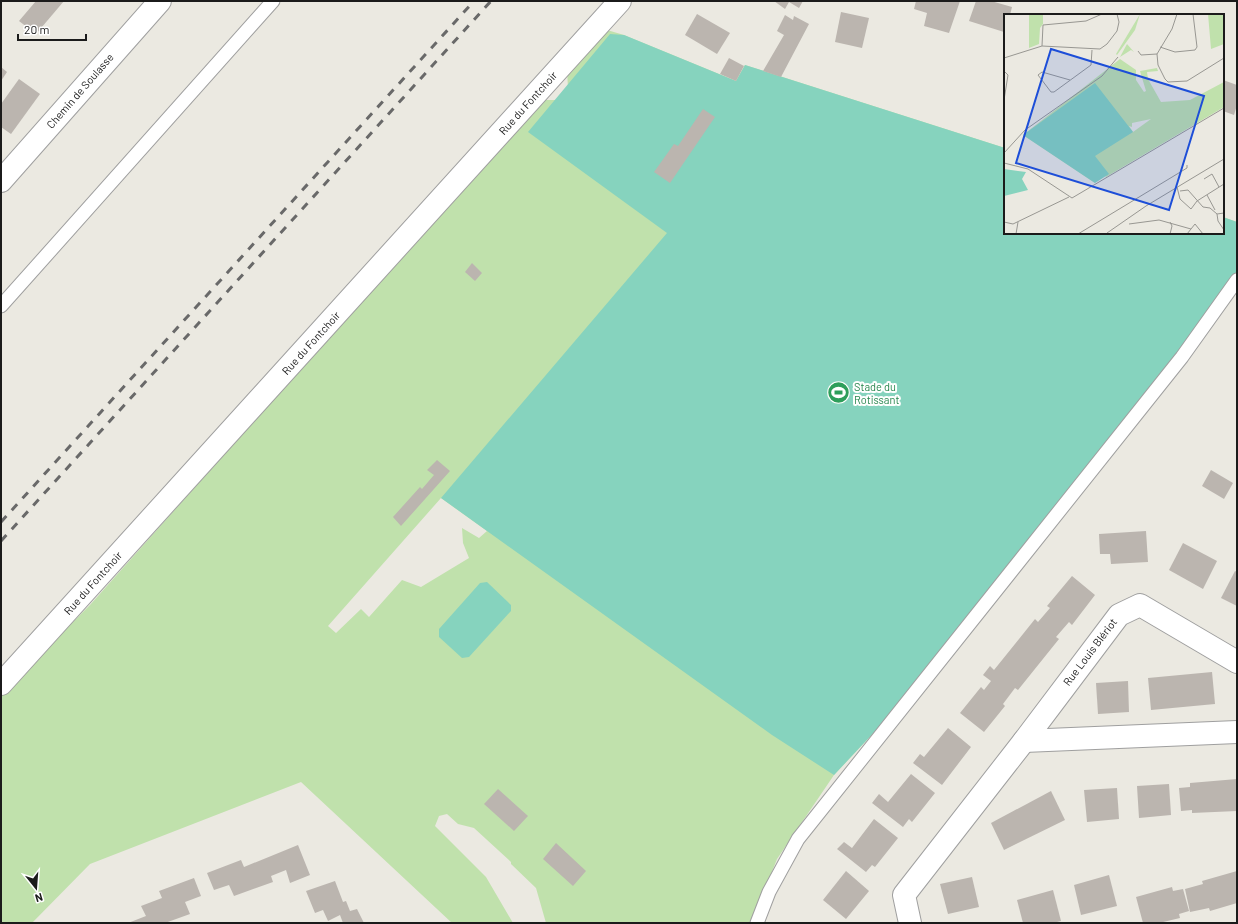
<svg xmlns="http://www.w3.org/2000/svg" width="1238" height="924" font-family="Barlow,sans-serif">
<style>
.grass{fill:#c0e1ac;fill-rule:evenodd}
.pitch{fill:#86d3be}
.building{fill:#bbb5af}
.lines{fill:none;stroke-linecap:round;stroke-linejoin:round}
.service-casing{stroke:#9f9f9f;stroke-width:15}
.minor-casing{stroke:#9f9f9f;stroke-width:24}
.service{stroke:#fff;stroke-width:13}
.minor{stroke:#fff;stroke-width:22}
.rail{stroke:#696969;stroke-width:3;stroke-dasharray:8 8;stroke-linecap:butt}
.labels{text-anchor:middle;stroke-width:4;stroke-linejoin:round;paint-order:stroke}
.street-label{font-size:11px;fill:#1b1b1b;stroke:#fff}
.leisure-label{font-size:11px;fill:#27864d;stroke:#fff;text-anchor:start}
.inset-road{fill:none;stroke:#989792;stroke-width:1}
.view{fill:#1d4ed8;fill-opacity:0.15;stroke:#1d4ed8;stroke-width:2}
.inset-edge{fill:none;stroke:#1b1b1b;stroke-width:2}
</style>
<rect width="100%" height="100%" fill="#ebe9e1"/>
<path class="grass" d="M607 30 624 35 736 81 745 65 1005 148 901 219 1125 364 1232 225 1223 217 1237 222V273L978 607 930 662 879 727 834 775 777 859 758 907 749 923H546L536 888 511 864V862L474 828 458 824 447 814 439 816 435 826 486 877 513 923H452L301 782 90 864 32 923H1V694L90 605 540 100H558L1044 358 568 89 567 69ZM441 498 487 531 479 538 462 528 463 543 469 558 421 587 402 580 369 617 361 609 336 633 328 626Z"/>
<g class="pitch">
<path d="M610 34 624 35 736 81 745 65 1005 148V233H1223V217L1237 222V273L1198 327 978 607 930 662 879 727 834 775 772 735 441 498 667 233 528 132Z"/>
<path d="M487 582 511 605V611L469 657 462 658 439 637V629L480 583Z"/>
</g>
<g class="building">
<path d="M36 1H64L36 34 19 21Z"/>
<path d="M774 1H803L799 8 789 2 785 9Z"/>
<path d="M916 1H960L949 33 924 26 927 13 914 9Z"/>
<path d="M976 1H991L1012 7 1010 15H1005L1004 32 969 21Z"/>
<path d="M841 12 869 18 862 48 835 42Z"/>
<path d="M697 14 730 33 717 54 685 35Z"/>
<path d="M785 15 793 20 794 16 809 24 781 77 763 71 784 35 777 31Z"/>
<path d="M729 58 744 66 736 81 720 74Z"/>
<path d="M1 67 7 72 1 81Z"/>
<path d="M19 79 40 94 11 134 1 127V104Z"/>
<path d="M1223 80 1237 85V105L1234 115 1223 111Z"/>
<path d="M703 109 715 117 670 183 654 172 674 144 678 146Z"/>
<path d="M472 263 482 273 475 281 465 272Z"/>
<path d="M437 460 450 471 401 526 393 517 420 487 422 489 434 475 427 470Z"/>
<path d="M1211 470 1233 483 1224 499 1202 486Z"/>
<path d="M1146 531 1148 562 1111 564 1110 554H1100L1099 534Z"/>
<path d="M1183 543 1217 561 1203 589 1169 570Z"/>
<path d="M1235 571 1237 572V606L1221 598Z"/>
<path d="M1072 576 1095 595 1072 625 1069 622 1056 637 1059 639 1018 690 1015 688 1003 704 1005 706 984 732 960 713 981 687 984 690 991 681 983 675 990 666 994 670 1035 619 1038 622 1050 608 1047 606Z"/>
<path d="M1212 672 1215 704 1151 710 1148 678Z"/>
<path d="M1128 681 1129 712 1098 714 1096 683Z"/>
<path d="M948 728 971 747 942 785 913 763 920 754 924 757Z"/>
<path d="M911 774 935 793 912 822 909 819 903 827 872 803 879 794 888 802Z"/>
<path d="M1237 779V811L1192 813V810L1181 811 1179 788 1190 787V783Z"/>
<path d="M1169 784 1171 815 1139 818 1137 786Z"/>
<path d="M1117 788 1119 819 1087 822 1084 790Z"/>
<path d="M498 789 528 816 514 831 484 804Z"/>
<path d="M1051 791 1065 820 1004 850 991 823Z"/>
<path d="M874 819 898 838 875 867 872 865 866 872 837 849 844 842 852 848Z"/>
<path d="M556 843 586 871 573 886 543 859Z"/>
<path d="M298 845 310 875 290 883 286 870 271 876 273 882 234 896 229 885 214 890 207 873 241 860 244 867Z"/>
<path d="M846 871 869 891 846 919 823 900Z"/>
<path d="M1237 871V903L1210 911 1209 908 1190 912 1185 889 1203 884 1202 881Z"/>
<path d="M1109 875 1117 906 1081 915 1074 885Z"/>
<path d="M972 877 979 907 948 914 940 884Z"/>
<path d="M194 878 201 896 185 902 190 914 165 923H128L146 916 141 906 162 898 159 891Z"/>
<path d="M335 881 343 902 346 901 350 911 357 909 364 923H343L340 915 328 921 323 910 315 913 306 891Z"/>
<path d="M1172 887 1173 891 1183 889 1189 911 1179 914 1180 918 1159 923H1143L1136 897Z"/>
<path d="M1053 890 1061 921 1053 923H1023L1017 900Z"/>
</g>
<g class="lines">
<defs>
<g id="service">
<path d="M1 306 273 1"/>
<path d="M757 923 769 892 798 839 1182 357 1237 280"/>
</g>
<g id="minor">
<path d="M1 181 160 1"/>
<path d="M1 684 620 1"/>
<path d="M1024 741 1237 732"/>
<path d="M910 923 904 895 1024 741 1119 615 1140 605 1237 662"/>
</g>
</defs>
<use href="#service" class="service-casing"/>
<use href="#minor" class="minor-casing"/>
<use href="#service" class="service"/>
<use href="#minor" class="minor"/>
<g class="rail">
<path d="M1 522 474 1"/>
<path d="M1 541 491 1"/>
</g>
</g>
<defs>
<symbol id="stadium-disc" viewBox="-11 -11 22 22"><circle r="9.5" fill="#2e9e5b" stroke="#fff"/><path d="M0-5a6.5 5 0 1 0 0 10a6.5 5 0 1 0 0-10ZM-3.5-1.8h7v3.6h-7Z" fill="#fff"/></symbol>
</defs>
<g fill-rule="evenodd">
<use href="#stadium-disc" x="826" y="380" width="25" height="25"/>
</g>
<g class="labels">
<g class="street-label">
<text transform="translate(80 91) rotate(-49)" y="4">Chemin de Soulasse</text>
<text transform="translate(528 103) rotate(-48)" y="4">Rue du Fontchoir</text>
<text transform="translate(311 343) rotate(-48)" y="4">Rue du Fontchoir</text>
<text transform="translate(93 583) rotate(-48)" y="4">Rue du Fontchoir</text>
<text transform="translate(1090 652) rotate(-53)" y="4">Rue Louis Blériot</text>
</g>
<g class="leisure-label">
<text x="854" y="391">Stade du<tspan x="854" dy="13">Rotissant</tspan></text>
</g>
</g>
<g transform="translate(1004 14)">
<rect width="220" height="220" fill="#ebe9e1"/>
<path d="M25 0H39V10L36 14 35 30 25 34ZM136 0 131 16 113 41 112 40ZM204 0H220V30L207 35ZM123 30 130 38 127 36 116 43ZM116 45 132 56V66L140 78 142 77 136 57 153 54 154 57 143 58 144 65 157 88 186 86 220 68V93L102 163 91 151 89 84 91 169 19 121ZM147 105 129 118 125 112 128 113V109Z" fill="#c0e1ac" fill-rule="evenodd"/>
<path d="M91 69 129 118 91 142 105 160 91 169 19 121ZM0 155 22 158 18 165 24 176 0 182Z" fill="#86d3be"/>
<path class="inset-road" d="M173 0 168 15 153 40 154 51 161 65 164 68 183 67 220 44M38 32 39 11 82 7 98 0M156 33 171 38 191 36 193 33 189 0M134 37 137 41 153 40M0 44 38 32 96 35 103 30 113 17 115 8 113 0M0 57 4 61 0 86M66 66 38 58 34 61 47 78H50L87 51 88 36M0 139 21 116 98 62 114 43M0 149 24 155 68 184 220 94M200 165 208 160 215 173M173 173 176 185 187 195 193 187 220 170M176 177 184 176 199 193 206 194 213 200M203 181 211 196M220 199 213 200 214 207 220 216M0 208 9 210 65 183M166 208 168 212 166 220M125 210 155 206 187 215M103 219 142 192 220 145M12 220 14 208M74 220 183 154V151M183 220 191 210 199 220"/>
<path class="view" d="M47 35 200 82 165 196 12 149Z"/>
<rect width="220" height="220" class="inset-edge"/>
</g>
<rect width="1238" height="924" fill="none" stroke="#1b1b1b" stroke-width="4"/>
<g transform="translate(36 888) rotate(163)" stroke="#ffffff" stroke-width="3" paint-order="stroke">
<path d="M0-3L7 15L0 10L-7 15Z" fill="#1b1b1b"/>
<text y="-6" font-size="11" font-weight="bold" text-anchor="middle" fill="#1b1b1b">N</text>
</g>
<path d="M18 34v6h68v-6" fill="none" stroke="#1b1b1b" stroke-width="2"/>
<text x="24" y="34" font-size="12" fill="#1b1b1b" stroke="#ffffff" stroke-width="3" paint-order="stroke">20 m</text>
</svg>
